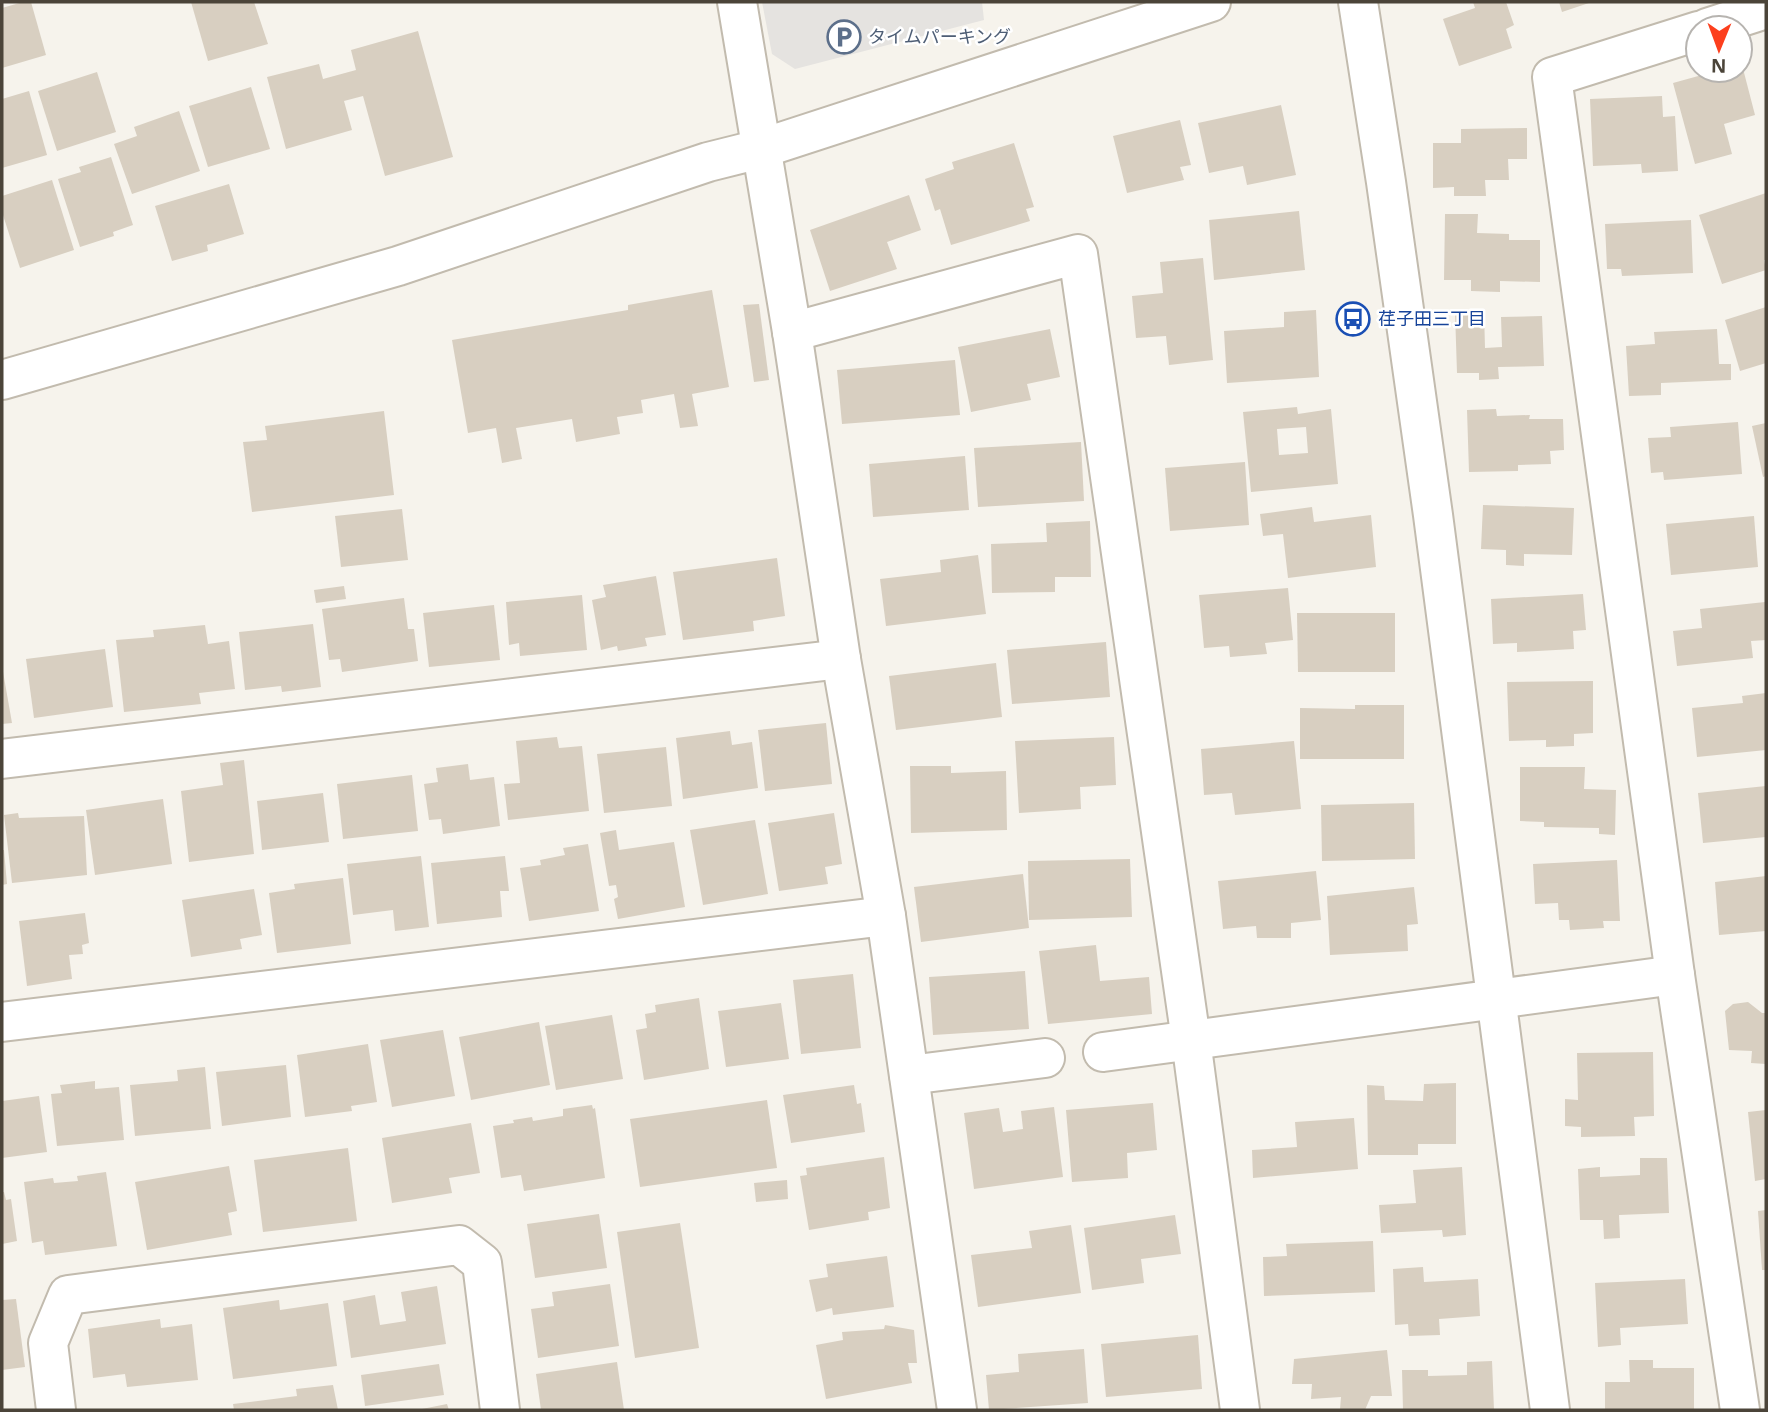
<svg xmlns="http://www.w3.org/2000/svg" width="1768" height="1412" font-family="'Open Sans','Noto Sans JP',sans-serif">
<style>
.parking{fill:#e5e3e0}
.building{fill:#d8cfc1;fill-rule:evenodd}
.lines{fill:none;stroke-linecap:round;stroke-linejoin:round}
.minor-casing{stroke:#c2bbae;stroke-width:42}
.tertiary-casing{stroke:#c2bbae;stroke-width:42}
.minor{stroke:#fff;stroke-width:38}
.tertiary{stroke:#fff;stroke-width:38}
.labels{text-anchor:middle;stroke-width:5;stroke-linejoin:round;paint-order:stroke}
.service-label{font-size:18px;fill:#4e5e75;stroke:#fff;text-anchor:start}
.transit-label{font-size:18px;fill:#164399;stroke:#fff;text-anchor:start}
</style>
<rect width="100%" height="100%" fill="#f6f3ec"/>
<path class="parking" d="M762 2H982L984 20 795 69 772 54Z"/>
<g class="building">
<path d="M23 2H31L46 55 2 68V8Z"/>
<path d="M191 2H254L268 44 208 61Z"/>
<path d="M1473 2H1506L1514 25 1506 29 1512 48 1459 66 1443 19 1475 8Z"/>
<path d="M1559 2H1592L1562 12Z"/>
<path d="M418 31 453 157 385 176 363 96 344 101 352 130 286 149 267 77 319 64 323 79 356 70 351 50Z"/>
<path d="M1741 61 1755 115 1724 124 1732 154 1695 164 1673 83 1720 70H1740Z"/>
<path d="M97 72 116 132 57 151 38 91Z"/>
<path d="M251 87 270 149 208 167 189 106Z"/>
<path d="M29 91 47 155 2 168V99Z"/>
<path d="M1662 96 1663 117 1675 116 1678 171 1642 173 1641 164 1593 166 1590 99Z"/>
<path d="M1281 105 1296 175 1247 185 1243 166 1209 173 1198 123Z"/>
<path d="M179 111 200 171 132 194 114 144 137 136 134 127Z"/>
<path d="M1180 120 1191 165 1180 167 1184 180 1127 193 1113 136Z"/>
<path d="M1527 128V159H1508L1509 180H1485L1486 196H1454V187L1433 188V143H1461V129Z"/>
<path d="M1014 143 1034 207 1026 209 1030 221 951 245 940 209 935 211 925 179 954 169 952 162Z"/>
<path d="M111 157 133 225 113 232 114 236 80 247 58 179 81 172 79 167Z"/>
<path d="M52 180 74 250 20 268 2 212V196Z"/>
<path d="M229 184 244 234 207 245 208 251 172 261 155 206Z"/>
<path d="M1766 193V260H1764L1766 270 1722 284 1699 215Z"/>
<path d="M909 195 921 230 887 242 897 269 830 291 810 230Z"/>
<path d="M1299 211 1305 270 1214 280 1209 220Z"/>
<path d="M1445 214H1478L1477 233 1509 234V240H1540V282L1500 281V292L1471 291V280H1444Z"/>
<path d="M1691 220 1693 273 1622 276 1621 269H1607L1605 224Z"/>
<path d="M1203 258 1213 360 1169 365 1166 336 1136 338 1132 296 1163 293 1160 262Z"/>
<path d="M712 290 729 387 692 394 698 426 680 428 674 394 641 400 643 413 617 417 620 434 576 442 572 419 516 428 522 459 502 463 496 428 468 433 452 340 628 310V305Z"/>
<path d="M759 304 769 380 754 382 743 305Z"/>
<path d="M1766 307V363L1740 371 1725 320Z"/>
<path d="M1316 310 1319 377 1227 383 1224 331 1284 327V312Z"/>
<path d="M1484 311 1485 348 1502 347 1501 317 1542 316 1544 366 1498 367 1499 379 1479 380V373H1457L1455 312Z"/>
<path d="M1050 329 1060 377 1027 384 1031 400 971 412 958 347Z"/>
<path d="M1717 329 1719 364H1731V380L1661 383V395L1629 396 1626 346 1655 344 1654 332Z"/>
<path d="M955 360 960 415 842 424 837 370Z"/>
<path d="M1297 407 1298 414 1331 409 1338 484 1251 492 1243 412ZM1306 427 1308 453 1279 455 1277 429Z"/>
<path d="M1496 409 1497 416 1530 415 1529 419H1563L1564 450 1550 451 1551 464 1518 465V471L1469 472 1467 410Z"/>
<path d="M384 411 394 495 252 512 243 442 267 440 265 426Z"/>
<path d="M1738 422 1742 474 1664 480 1663 472 1651 473 1648 438 1671 437 1670 427Z"/>
<path d="M1766 423V476L1763 477 1752 426Z"/>
<path d="M1081 442 1084 501 978 507 974 448Z"/>
<path d="M965 456 969 510 873 517 869 464Z"/>
<path d="M1245 462 1249 525 1170 531 1165 468Z"/>
<path d="M1483 505 1574 508 1572 555 1524 554V566L1506 565V550L1481 549Z"/>
<path d="M1312 507 1314 522 1371 515 1376 567 1288 578 1283 534 1263 536 1260 514Z"/>
<path d="M402 509 408 560 341 567 335 516Z"/>
<path d="M1754 516 1758 567 1671 575 1666 524Z"/>
<path d="M1090 521 1091 577H1055V592L992 593 991 544 1047 542 1046 523Z"/>
<path d="M978 555 986 614 886 626 880 579 941 572 940 560Z"/>
<path d="M777 558 785 616 753 621 754 631 683 640 673 572Z"/>
<path d="M656 576 666 635 645 638 647 646 618 651 617 646 601 650 592 600 606 597 603 585Z"/>
<path d="M344 586 346 599 316 603 314 590Z"/>
<path d="M1288 588 1293 640 1265 643 1267 654 1230 657 1229 646 1204 648 1199 595Z"/>
<path d="M1583 594 1586 630 1573 631 1574 649 1517 652V643L1493 644 1491 599Z"/>
<path d="M582 595 587 650 520 656 519 643 509 645 506 602Z"/>
<path d="M404 598 408 629H414L418 661 342 672 340 659 329 660 322 609Z"/>
<path d="M1765 602 1766 640 1751 641 1753 658 1677 666 1673 631 1702 628 1700 609Z"/>
<path d="M494 605 500 660 429 667 423 613Z"/>
<path d="M1297 613H1395V672H1298Z"/>
<path d="M313 624 321 687 282 692 281 686 245 690 239 632Z"/>
<path d="M205 625 208 644 229 641 235 689 199 693 201 704 124 712 116 640 154 637 153 630Z"/>
<path d="M1106 642 1110 697 1012 704 1007 650Z"/>
<path d="M105 649 113 707 34 718 26 659Z"/>
<path d="M996 663 1002 717 896 730 889 676Z"/>
<path d="M2 666 12 723 2 724Z"/>
<path d="M1593 681V733L1574 734V746L1546 747V740L1509 741 1507 682Z"/>
<path d="M1766 693V750L1697 757 1692 708 1743 703 1742 696Z"/>
<path d="M1355 705H1404V759H1300V708L1355 709Z"/>
<path d="M826 723 832 784 765 791 758 730Z"/>
<path d="M730 731 732 745 752 742 758 788 683 799 676 738Z"/>
<path d="M557 737 559 748 582 746 589 811 508 820 504 784 520 783 516 741Z"/>
<path d="M1114 737 1116 785 1080 787 1081 809 1019 813 1015 741Z"/>
<path d="M1294 741 1301 809 1235 815 1232 793 1204 795 1201 749Z"/>
<path d="M666 747 672 806 604 813 597 754Z"/>
<path d="M244 760 254 854 189 862 181 791 223 785 220 763Z"/>
<path d="M468 764 470 780 494 777 500 826 443 834 441 819 429 820 424 784 438 782 436 768Z"/>
<path d="M910 766H951V773L1006 771 1007 830 911 833Z"/>
<path d="M1520 767H1585L1584 789 1616 790 1615 835 1599 834V828L1544 827V822L1520 821Z"/>
<path d="M412 775 418 831 343 839 337 784Z"/>
<path d="M1766 786V837L1703 843 1698 793Z"/>
<path d="M323 793 329 842 262 850 257 801Z"/>
<path d="M163 799 172 864 95 875 86 810Z"/>
<path d="M1414 803 1415 859 1322 861 1321 805Z"/>
<path d="M18 813 19 818 84 816 87 875 12 883 4 815Z"/>
<path d="M834 813 842 864 825 867 828 884 779 891 768 823Z"/>
<path d="M755 820 768 894 703 905 690 830Z"/>
<path d="M616 830 619 850 674 842 685 907 618 919 614 899 618 897 616 885 609 886 600 833Z"/>
<path d="M588 844 599 911 529 921 520 868 541 865 540 860 565 855 563 848Z"/>
<path d="M2 850H4L7 884 2 885Z"/>
<path d="M421 856 429 927 395 931 393 910 353 915 347 864Z"/>
<path d="M505 856 509 891H500L502 917 437 924 431 863Z"/>
<path d="M1130 859 1132 917 1029 920 1028 861Z"/>
<path d="M1617 860 1620 921H1603L1604 928 1570 930 1569 920H1559L1558 903 1535 904 1533 864Z"/>
<path d="M1316 871 1321 920 1291 923V938H1257L1256 926 1223 929 1218 881Z"/>
<path d="M1023 874 1029 928 921 942 914 887Z"/>
<path d="M1766 876V931L1719 935 1715 882Z"/>
<path d="M343 878 351 944 277 953 269 893 295 889 294 884Z"/>
<path d="M1414 887 1418 924 1407 925 1408 951 1330 955 1327 896Z"/>
<path d="M254 889 262 935 240 939 242 949 191 957 182 900Z"/>
<path d="M85 913 89 943 82 945 83 954 69 955 72 979 27 986 19 921Z"/>
<path d="M1096 945 1100 981 1149 977 1152 1014 1048 1024 1039 951Z"/>
<path d="M1025 971 1029 1029 933 1035 929 977Z"/>
<path d="M853 974 861 1048 801 1054 793 980Z"/>
<path d="M699 998 709 1069 644 1080 636 1030 647 1028 645 1014 656 1012 655 1005Z"/>
<path d="M1748 1002 1762 1013H1766V1064L1751 1063 1752 1051 1729 1050 1725 1011 1733 1004Z"/>
<path d="M781 1003 789 1059 726 1067 718 1011Z"/>
<path d="M612 1015 623 1079 556 1090 545 1026Z"/>
<path d="M539 1022 550 1085 471 1100 459 1037Z"/>
<path d="M443 1030 455 1096 392 1107 380 1040Z"/>
<path d="M368 1044 377 1102 351 1106 352 1111 305 1117 297 1055Z"/>
<path d="M1653 1052 1654 1116 1634 1117 1635 1136 1581 1137V1127L1565 1126V1099L1578 1100 1577 1053Z"/>
<path d="M286 1065 291 1117 222 1126 216 1072Z"/>
<path d="M205 1067 211 1129 135 1136 130 1085 178 1081 177 1070Z"/>
<path d="M95 1081V1089L119 1087 124 1140 57 1146 51 1094 62 1093 60 1085Z"/>
<path d="M1456 1083V1144H1418V1155H1368L1367 1085 1384 1086 1385 1100 1423 1101 1424 1084Z"/>
<path d="M854 1085 857 1104 861 1103 865 1132 791 1143 783 1095Z"/>
<path d="M39 1096 47 1152 2 1158V1101Z"/>
<path d="M767 1100 777 1168 640 1187 630 1119Z"/>
<path d="M1153 1103 1157 1150 1127 1153 1128 1178 1072 1182 1066 1110Z"/>
<path d="M592 1105 593 1109 595 1108 605 1178 524 1191 521 1175 501 1178 493 1126 514 1123 513 1120 532 1117 533 1121 563 1116V1109Z"/>
<path d="M1054 1107 1063 1177 974 1189 964 1113 999 1108 1003 1132 1023 1129 1021 1111Z"/>
<path d="M1766 1110V1179L1755 1181 1748 1112Z"/>
<path d="M1354 1118 1358 1169 1253 1178 1252 1150 1297 1147 1295 1122Z"/>
<path d="M471 1123 480 1173 449 1178 452 1193 392 1203 382 1138Z"/>
<path d="M348 1148 357 1221 263 1232 254 1160Z"/>
<path d="M884 1157 890 1208 868 1212 869 1220 809 1230 800 1176 807 1175 806 1168Z"/>
<path d="M1640 1158H1667L1669 1213 1619 1215 1620 1238 1604 1239 1603 1220H1580L1578 1169 1600 1167V1177L1640 1175Z"/>
<path d="M229 1166 237 1211 228 1213 232 1235 147 1250 135 1182Z"/>
<path d="M1462 1167 1466 1235 1443 1237 1442 1230 1381 1233 1379 1205 1416 1203 1413 1170Z"/>
<path d="M106 1172 117 1246 45 1255 43 1241 32 1243 24 1182 53 1178 54 1183 78 1181 77 1176Z"/>
<path d="M787 1180 788 1199 756 1202 754 1183Z"/>
<path d="M2 1192H4L6 1200 11 1199 17 1241 2 1244Z"/>
<path d="M1766 1210V1270H1762L1758 1211Z"/>
<path d="M599 1214 607 1268 535 1278 527 1224Z"/>
<path d="M1175 1215 1181 1254 1141 1259 1144 1283 1092 1290 1084 1228Z"/>
<path d="M680 1223 699 1348 635 1358 617 1232Z"/>
<path d="M1071 1225 1081 1293 978 1307 971 1255 1032 1248 1029 1231Z"/>
<path d="M1373 1241 1375 1292 1264 1296 1263 1257 1287 1256 1286 1244Z"/>
<path d="M887 1256 894 1307 833 1315 832 1308 816 1312 809 1280 828 1277 826 1264Z"/>
<path d="M1423 1267 1424 1282 1478 1279 1480 1316 1439 1319 1440 1335 1409 1336 1408 1324 1395 1325 1393 1269Z"/>
<path d="M1685 1279 1688 1324 1620 1328 1621 1345 1598 1347 1595 1283Z"/>
<path d="M610 1284 619 1346 538 1358 531 1309 554 1306 552 1292Z"/>
<path d="M437 1286 446 1344 351 1358 343 1301 375 1295 380 1325 406 1321 401 1292Z"/>
<path d="M16 1299 25 1367 2 1370V1300Z"/>
<path d="M279 1300 280 1310 328 1303 337 1366 233 1379 223 1308Z"/>
<path d="M160 1319 161 1328 192 1324 198 1380 127 1387 125 1374 93 1378 88 1329Z"/>
<path d="M885 1325 914 1330 917 1363H908L912 1383 826 1399 816 1345 843 1340 842 1332 884 1329Z"/>
<path d="M1198 1335 1202 1389 1106 1397 1101 1344Z"/>
<path d="M1084 1349 1088 1403 989 1410 986 1375 1019 1372 1018 1354Z"/>
<path d="M1387 1350 1392 1396H1371L1365 1410 1340 1409 1341 1397 1311 1399 1312 1384H1292L1294 1359Z"/>
<path d="M1629 1360H1653V1368H1694V1410H1605V1382H1630Z"/>
<path d="M1492 1361 1494 1410H1403L1402 1370H1428V1376L1467 1375V1362Z"/>
<path d="M617 1362 624 1410H541L536 1374Z"/>
<path d="M439 1364 444 1395 365 1406 361 1375Z"/>
<path d="M333 1385 338 1410H234L233 1404 297 1396 296 1389Z"/>
<path d="M447 1404 449 1410H422V1409Z"/>
</g>
<g class="lines">
<defs>
<g id="minor">
<path d="M737 2 792 332 841 659 886 916 957 1410"/>
<path d="M1707 28 1763 10"/>
<path d="M1698 31 1552 77 1675 975 1740 1410"/>
<path d="M792 332 1078 254 1191 1040 1240 1410"/>
<path d="M2 759 841 659"/>
<path d="M2 1022 886 916"/>
<path d="M1103 1052 1675 975"/>
<path d="M909 1075 1045 1058"/>
<path d="M56 1410 48 1343 68 1295 459 1245 482 1263 500 1410"/>
</g>
<g id="tertiary">
<path d="M1358 2 1386 182 1433 515 1550 1410"/>
<path d="M2 380 398 266 708 162 760 149 1211 2"/>
</g>
</defs>
<use href="#minor" class="minor-casing"/>
<use href="#tertiary" class="tertiary-casing"/>
<use href="#minor" class="minor"/>
<use href="#tertiary" class="tertiary"/>
</g>
<defs>
<symbol id="parking-ring" viewBox="-11 -11 22 22"><circle r="9.5" fill="#fff" stroke="#5c6f8a" stroke-width="1.5"/><path d="M-3.5-5.5H1a3.5 3.5 0 0 1 0 7H-1V5.5H-3.5ZM-1-3.4V-.6H.8a1.4 1.4 0 0 0 0-2.8Z" fill="#5c6f8a"/></symbol>
<symbol id="bus-ring" viewBox="-11 -11 22 22"><circle r="9.5" fill="#fff" stroke="#1a4fb4" stroke-width="1.5"/><path d="M-5-6H5V4H4V6H2V4H-2V6H-4V4H-5ZM-3.5-4V0h7V-4ZM-3.5 1.2v1.5H-2V1.2ZM2 1.2v1.5H3.5V1.2Z" fill="#1a4fb4"/></symbol>
</defs>
<g fill-rule="evenodd">
<use href="#parking-ring" x="825" y="18" width="38" height="38"/>
<use href="#bus-ring" x="1334" y="300" width="38" height="38"/>
</g>
<g class="labels">
<g class="service-label">
<text x="868" y="43">タイムパーキング</text>
</g>
<g class="transit-label">
<text x="1378" y="325">荏子田三丁目</text>
</g>
</g>
<rect width="1768" height="1412" fill="none" stroke="#4b4439" stroke-width="7"/>
<g transform="translate(1719 49) rotate(181)"><circle r="33" fill="#ffffff" stroke="#b7b4b0" stroke-width="2"/>
<path d="M0-5L12 26L0 18L-12 26Z" fill="#fc3f1d"/>
<text y="-10" font-size="19" font-weight="bold" text-anchor="middle" fill="#4b4439">N</text>
</g>
</svg>
